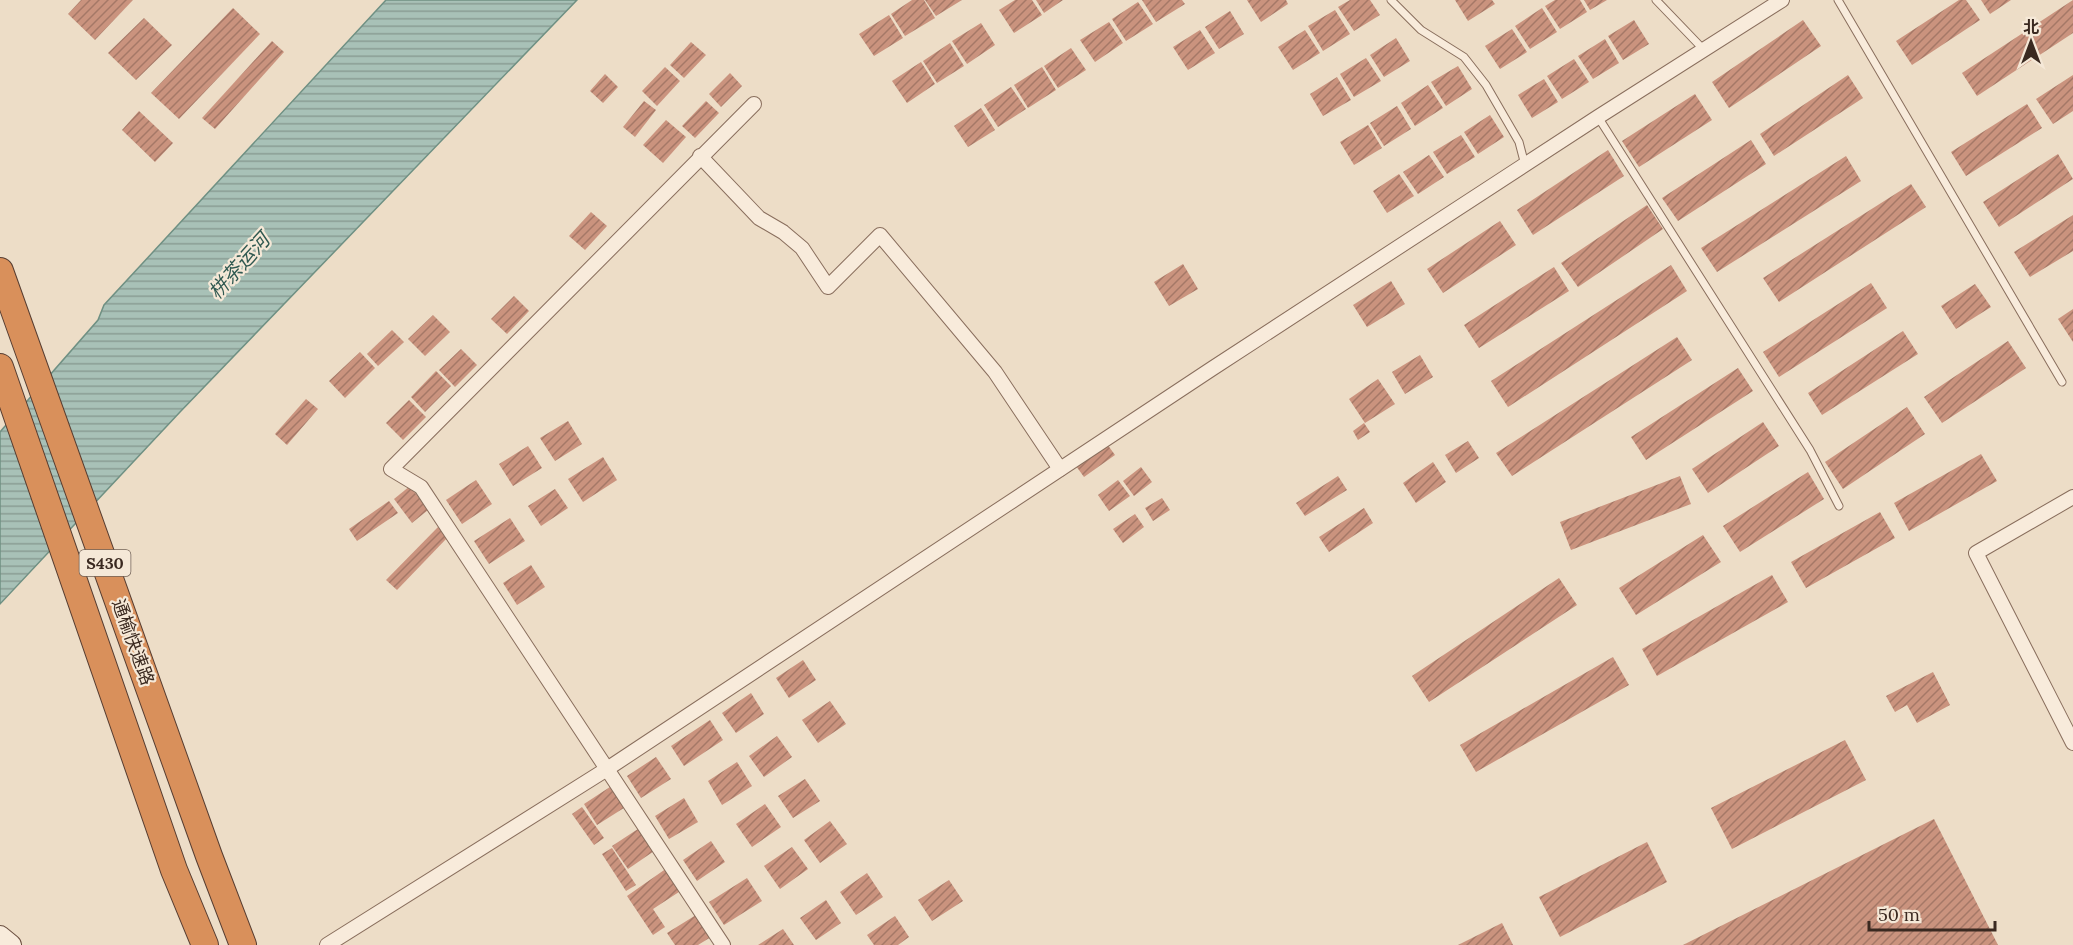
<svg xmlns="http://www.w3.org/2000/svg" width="2073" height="945" font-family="Lora,'Noto Sans SC',serif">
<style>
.water{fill:url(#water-rules);stroke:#6f9083;stroke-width:1.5}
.building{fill:url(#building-hatch)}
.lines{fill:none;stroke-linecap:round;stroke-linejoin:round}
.lane-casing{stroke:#896e5d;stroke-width:9}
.street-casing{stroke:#896e5d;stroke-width:16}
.secondary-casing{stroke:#6b4f40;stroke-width:22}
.highway-casing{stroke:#573d31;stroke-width:28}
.lane{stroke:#f8ebdb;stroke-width:7}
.street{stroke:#f8ebdb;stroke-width:14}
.secondary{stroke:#f8ebdb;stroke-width:20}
.highway{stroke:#d9905b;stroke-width:26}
.labels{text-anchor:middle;stroke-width:4.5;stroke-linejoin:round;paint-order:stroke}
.shield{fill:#f5e8d7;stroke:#726257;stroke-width:1.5}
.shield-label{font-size:16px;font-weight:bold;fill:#3a2920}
.street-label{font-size:18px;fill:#3a2920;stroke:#f5e8d7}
.water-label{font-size:20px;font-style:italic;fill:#305951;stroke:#f5e8d7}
</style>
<defs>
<pattern id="water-rules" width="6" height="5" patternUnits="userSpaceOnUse" patternTransform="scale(1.5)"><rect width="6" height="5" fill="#a8c1b7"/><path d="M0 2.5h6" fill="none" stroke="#8a9d94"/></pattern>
<pattern id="building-hatch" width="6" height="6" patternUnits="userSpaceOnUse" patternTransform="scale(1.5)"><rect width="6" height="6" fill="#ca937e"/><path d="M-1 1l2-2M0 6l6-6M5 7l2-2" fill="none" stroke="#a57867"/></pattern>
</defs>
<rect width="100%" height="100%" fill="#edddc7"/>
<path class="water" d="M386 0H577L180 412 0 604V432L98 320 104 305Z"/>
<g class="building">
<path d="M81 0H133L95 40 68 14Z"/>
<path d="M912 0H924L935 18 905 36 891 14Z"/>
<path d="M925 0H962L936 16Z"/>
<path d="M1015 0H1032L1042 15 1014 33 999 10Z"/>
<path d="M1036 0H1063L1044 13Z"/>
<path d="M1142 0H1182L1185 4 1156 22Z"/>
<path d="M1247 0H1286L1288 4 1261 22Z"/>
<path d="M1350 0H1370L1380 15 1354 31 1338 7Z"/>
<path d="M1455 0H1492L1495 4 1468 21Z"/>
<path d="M1555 0H1580L1587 12 1560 29 1545 6Z"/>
<path d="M1584 0H1607L1590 10Z"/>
<path d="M1959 0H1966L1980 20 1912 65 1896 41Z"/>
<path d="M1981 0H2011L1990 14Z"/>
<path d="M2073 0V33L1977 96 1962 73Z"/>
<path d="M1138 2 1153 24 1126 41 1112 19Z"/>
<path d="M233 8 260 34 179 119 151 93Z"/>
<path d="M1542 8 1557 32 1530 49 1515 26Z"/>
<path d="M1335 10 1350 34 1323 51 1308 26Z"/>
<path d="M1230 11 1244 34 1219 49 1205 27Z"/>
<path d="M889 15 903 38 874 56 859 34Z"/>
<path d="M144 18 172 45 136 80 108 53Z"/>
<path d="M1634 20 1649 44 1623 60 1608 36Z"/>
<path d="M1803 20 1821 46 1729 108 1712 82Z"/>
<path d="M1109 22 1123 43 1095 62 1080 40Z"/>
<path d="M981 23 995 45 967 64 952 41Z"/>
<path d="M1512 29 1527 52 1500 69 1485 46Z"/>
<path d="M1200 30 1215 53 1188 70 1173 47Z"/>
<path d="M1305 30 1320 53 1293 70 1278 47Z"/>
<path d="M1396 38 1410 61 1384 77 1370 55Z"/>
<path d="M1605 39 1619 63 1593 79 1578 56Z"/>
<path d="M272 41 284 52 215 129 202 118Z"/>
<path d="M691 42 706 55 684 78 670 65Z"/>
<path d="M950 43 964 66 937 83 923 61Z"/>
<path d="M1071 48 1086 70 1058 88 1044 66Z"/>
<path d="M1366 58 1381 81 1354 97 1340 74Z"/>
<path d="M1574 59 1589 82 1562 99 1547 76Z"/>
<path d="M921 62 935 84 907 103 892 81Z"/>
<path d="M1458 66 1472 89 1446 106 1431 82Z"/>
<path d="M665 67 680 81 657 106 642 91Z"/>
<path d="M1042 67 1056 90 1028 108 1014 85Z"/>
<path d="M730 73 742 86 721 107 709 94Z"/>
<path d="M605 74 618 87 603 103 590 91Z"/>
<path d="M1848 75 1863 98 1774 156 1760 134Z"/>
<path d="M2073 75V111L2053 124 2036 99Z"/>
<path d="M1337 77 1351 100 1323 116 1310 94Z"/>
<path d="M1544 79 1558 102 1532 118 1518 95Z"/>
<path d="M1428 85 1443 108 1415 126 1401 103Z"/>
<path d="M1011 87 1026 109 998 127 984 105Z"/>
<path d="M1695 94 1712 120 1639 167 1622 141Z"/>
<path d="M644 101 656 110 635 137 623 127Z"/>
<path d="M706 101 719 113 695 138 682 126Z"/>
<path d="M2027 104 2042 128 1966 176 1951 152Z"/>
<path d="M1397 106 1411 129 1384 146 1370 123Z"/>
<path d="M981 108 995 130 968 147 954 126Z"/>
<path d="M139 111 173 143 155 162 122 130Z"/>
<path d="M1490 115 1504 137 1478 154 1464 132Z"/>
<path d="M666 120 686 137 663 163 643 145Z"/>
<path d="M1368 125 1382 148 1354 165 1340 142Z"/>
<path d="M1461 135 1475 157 1447 174 1433 152Z"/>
<path d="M1751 140 1766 164 1678 221 1662 198Z"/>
<path d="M1608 150 1624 176 1533 235 1517 210Z"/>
<path d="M2058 154 2073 179 1999 227 1983 202Z"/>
<path d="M1429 155 1444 177 1418 194 1403 172Z"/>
<path d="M1846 156 1861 181 1717 272 1701 248Z"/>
<path d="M1399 174 1414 196 1387 213 1373 191Z"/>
<path d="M1911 184 1926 207 1779 302 1763 278Z"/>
<path d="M1647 205 1663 229 1578 287 1561 263Z"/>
<path d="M591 212 607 226 585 250 569 236Z"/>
<path d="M2073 215V251L2030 277 2014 252Z"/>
<path d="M1500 221 1516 245 1443 293 1427 269Z"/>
<path d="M1183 264 1198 289 1169 306 1154 282Z"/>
<path d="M1671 265 1687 291 1508 407 1491 381Z"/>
<path d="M1554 267 1569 291 1479 348 1464 325Z"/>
<path d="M1391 281 1405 304 1367 327 1353 305Z"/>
<path d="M1871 283 1887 308 1779 377 1763 352Z"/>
<path d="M1975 284 1991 307 1956 329 1941 306Z"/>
<path d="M514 296 529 311 507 334 491 319Z"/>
<path d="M2073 309V342L2058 319Z"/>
<path d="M433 315 450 332 425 356 408 339Z"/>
<path d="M392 330 404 342 378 366 367 354Z"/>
<path d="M1903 331 1918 354 1822 415 1808 393Z"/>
<path d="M1677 337 1692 360 1512 476 1496 453Z"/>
<path d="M2008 341 2026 368 1942 423 1924 397Z"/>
<path d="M461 349 477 365 455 387 439 370Z"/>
<path d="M360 352 375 368 345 398 329 381Z"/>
<path d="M1420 355 1433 377 1405 394 1392 372Z"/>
<path d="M1738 368 1753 391 1646 460 1631 437Z"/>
<path d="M436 371 451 386 425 412 411 397Z"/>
<path d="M1378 379 1395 404 1365 423 1349 399Z"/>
<path d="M306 399 318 409 287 445 275 434Z"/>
<path d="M409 400 426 417 403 440 386 423Z"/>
<path d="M1907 407 1925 434 1843 489 1825 462Z"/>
<path d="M568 421 582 444 555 461 540 438Z"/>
<path d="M1763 422 1779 446 1708 493 1692 469Z"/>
<path d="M1364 423 1370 432 1358 440 1353 431Z"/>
<path d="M1468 441 1479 458 1456 473 1445 455Z"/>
<path d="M1107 444 1115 455 1084 477 1076 466Z"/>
<path d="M528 446 542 468 513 486 499 464Z"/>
<path d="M1981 454 1997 481 1909 531 1894 503Z"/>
<path d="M603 457 617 480 583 502 568 479Z"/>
<path d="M1433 462 1446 482 1416 503 1403 483Z"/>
<path d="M1141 467 1152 482 1134 496 1123 481Z"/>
<path d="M1808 472 1824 499 1740 552 1723 526Z"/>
<path d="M1338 476 1347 490 1305 516 1296 503Z"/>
<path d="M1680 476 1691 504 1571 550 1560 522Z"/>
<path d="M476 480 492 504 462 524 446 500Z"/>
<path d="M1118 480 1130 496 1109 511 1098 495Z"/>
<path d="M410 486 428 510 412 523 394 499Z"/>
<path d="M555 489 568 508 541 526 528 506Z"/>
<path d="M1162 498 1170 510 1153 521 1145 508Z"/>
<path d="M389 501 398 513 357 541 349 529Z"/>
<path d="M1364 508 1373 523 1329 552 1319 537Z"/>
<path d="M1880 512 1895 538 1806 588 1791 562Z"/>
<path d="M1135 514 1144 527 1123 543 1113 529Z"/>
<path d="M510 518 525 541 489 564 474 541Z"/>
<path d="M438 527 448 537 397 590 386 580Z"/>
<path d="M1703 535 1721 562 1636 615 1619 588Z"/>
<path d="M531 565 545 587 517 605 503 583Z"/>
<path d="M1772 575 1788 602 1657 676 1642 649Z"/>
<path d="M1559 578 1577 605 1429 702 1412 676Z"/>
<path d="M1613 657 1629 685 1476 772 1460 745Z"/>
<path d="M803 660 816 680 789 698 776 678Z"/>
<path d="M1933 672 1950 705 1917 723 1907 705 1895 712 1886 696Z"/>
<path d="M751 693 764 714 736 733 722 713Z"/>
<path d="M830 701 846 724 818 743 802 720Z"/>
<path d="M710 720 723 740 684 766 671 746Z"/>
<path d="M777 736 792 757 764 777 749 756Z"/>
<path d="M1845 740 1866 780 1732 849 1711 808Z"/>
<path d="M656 757 671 779 641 798 627 776Z"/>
<path d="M737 762 752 786 722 805 708 781Z"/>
<path d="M805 779 820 801 793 818 778 796Z"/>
<path d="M613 785 627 806 597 825 584 804Z"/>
<path d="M684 798 698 822 669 839 655 816Z"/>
<path d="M765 804 781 827 752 847 736 824Z"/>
<path d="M582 807 604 838 594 845 572 814Z"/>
<path d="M1934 819 1998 945H1683Z"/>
<path d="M830 821 847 844 820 863 804 840Z"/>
<path d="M641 827 657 849 628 869 612 846Z"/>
<path d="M711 841 725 862 697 881 683 860Z"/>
<path d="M1647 842 1667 882 1560 937 1539 897Z"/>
<path d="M792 847 808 869 780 889 764 866Z"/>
<path d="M612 848 636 885 626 891 602 854Z"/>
<path d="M667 868 682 890 653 909 665 927 653 935 627 896Z"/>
<path d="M867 873 883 897 856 915 840 892Z"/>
<path d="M747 878 762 901 724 925 709 902Z"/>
<path d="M949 880 963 901 932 921 918 900Z"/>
<path d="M826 900 841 923 816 940 800 918Z"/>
<path d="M696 915 711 937 698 945H675L667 933Z"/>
<path d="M895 916 909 937 898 945H874L867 935Z"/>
<path d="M1502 923 1513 945H1458Z"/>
<path d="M783 929 794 945H758Z"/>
</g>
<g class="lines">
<defs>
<g id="lane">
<path d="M1391 0 1421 30 1464 57 1486 85 1519 142 1525 165"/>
<path d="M1656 0 1704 50"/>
<path d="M1838 0 2062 382"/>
<path d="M1598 117 1810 450 1839 506"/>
</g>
<g id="street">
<path d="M700 156 759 218 783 232 802 248 828 287 880 235 995 372 1060 469"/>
<path d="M2073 497 1976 553 2073 743"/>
<path d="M327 945 607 769 1213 368 1598 117 1782 0"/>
<path d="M723 945 421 487 391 469 754 104"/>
</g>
<path id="secondary" d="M0 936 11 945"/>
<g id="highway">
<path d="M0 271 209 856 243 945"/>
<path d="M0 367 174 870 205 945"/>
</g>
</defs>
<use href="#lane" class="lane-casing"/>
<use href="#street" class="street-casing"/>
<use href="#secondary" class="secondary-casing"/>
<use href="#highway" class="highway-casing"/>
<use href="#lane" class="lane"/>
<use href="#street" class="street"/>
<use href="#secondary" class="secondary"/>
<use href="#highway" class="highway"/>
</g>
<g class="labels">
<rect class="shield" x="79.5" y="550" width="51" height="26" rx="4.5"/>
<g class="shield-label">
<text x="105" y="569">S430</text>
</g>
<g class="street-label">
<text transform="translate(133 642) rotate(70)" y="6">通榆快速路</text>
</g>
<g class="water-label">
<text transform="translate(239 266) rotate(-48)" y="7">栟茶运河</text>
</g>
</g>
<g transform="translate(2031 42)" stroke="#f5e8d7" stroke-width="4.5" paint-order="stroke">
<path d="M0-4.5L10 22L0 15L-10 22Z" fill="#3a2920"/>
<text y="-9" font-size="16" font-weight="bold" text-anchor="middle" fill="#3a2920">北</text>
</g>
<path d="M1869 921v9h126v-9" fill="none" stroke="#3a2920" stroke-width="3"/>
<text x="1878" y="921" font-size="18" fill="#3a2920" stroke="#f5e8d7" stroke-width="4.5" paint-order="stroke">50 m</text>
</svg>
